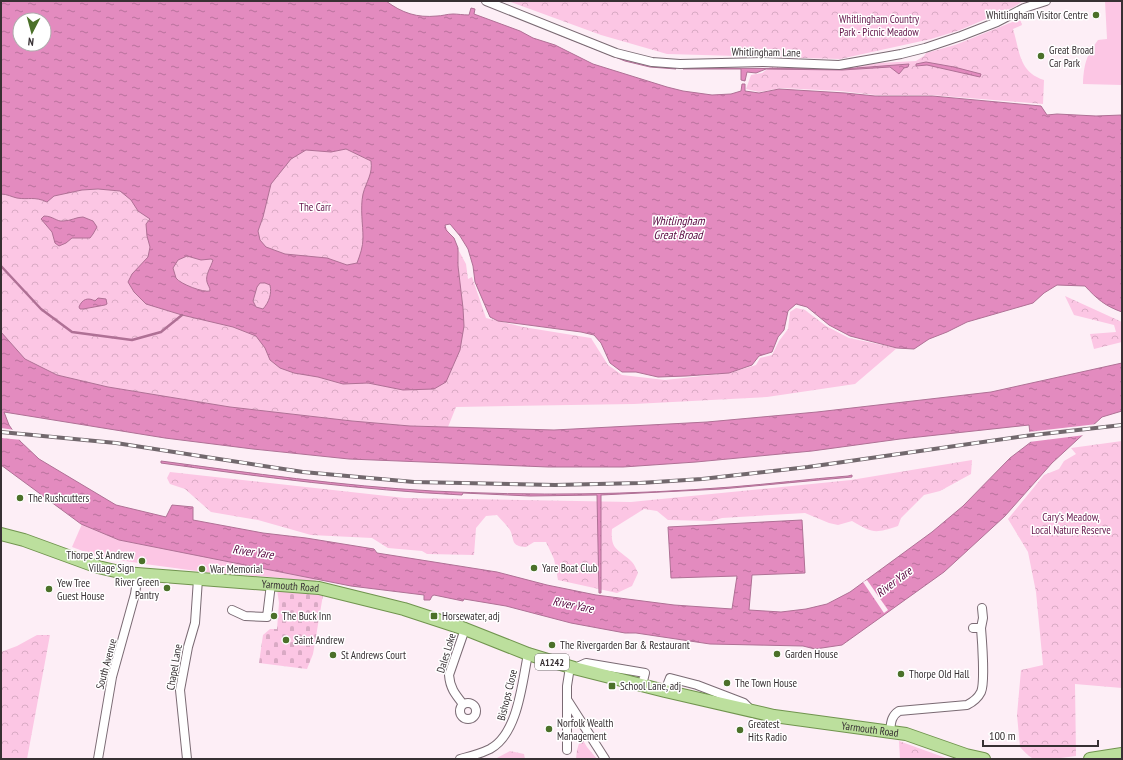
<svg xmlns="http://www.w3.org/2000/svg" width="1123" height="760" font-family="'PT Sans Narrow',sans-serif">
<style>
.grass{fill:#fcc6e4}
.forest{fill:url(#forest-crowns)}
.cemetery{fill:url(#cemetery-stones)}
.water{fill:url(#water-ripples);stroke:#af7095;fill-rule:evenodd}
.pier{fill:#fdeef6}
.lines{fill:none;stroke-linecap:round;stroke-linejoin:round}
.stream{stroke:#af7095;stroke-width:2.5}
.street-casing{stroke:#7a6a73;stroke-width:10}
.primary-casing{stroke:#70944e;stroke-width:14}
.street{stroke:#fff;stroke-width:8}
.primary{stroke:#bcdf9d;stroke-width:12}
.rail-casing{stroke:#72686d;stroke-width:4}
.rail{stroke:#fff;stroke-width:2.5;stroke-dasharray:8;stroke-linecap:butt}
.poi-dot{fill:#4b7029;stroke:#fff;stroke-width:1.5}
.labels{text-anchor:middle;stroke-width:3;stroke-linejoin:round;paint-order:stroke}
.shield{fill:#fff;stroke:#736e70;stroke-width:1}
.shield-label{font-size:10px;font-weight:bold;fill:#373033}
.poi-label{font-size:11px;fill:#373033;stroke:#fff;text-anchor:start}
.park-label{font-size:11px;fill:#64164b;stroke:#fff}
.street-label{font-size:11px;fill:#373033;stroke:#fff}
.water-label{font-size:12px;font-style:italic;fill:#580840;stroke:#fff}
</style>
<defs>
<pattern id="forest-crowns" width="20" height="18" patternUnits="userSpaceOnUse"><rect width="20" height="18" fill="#fcc6e4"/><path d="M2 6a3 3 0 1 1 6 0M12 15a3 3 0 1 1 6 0" fill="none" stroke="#d9aac4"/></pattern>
<pattern id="cemetery-stones" width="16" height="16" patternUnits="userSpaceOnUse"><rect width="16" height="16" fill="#fcc6e4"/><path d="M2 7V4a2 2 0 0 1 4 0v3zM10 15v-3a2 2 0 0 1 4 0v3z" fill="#d9aac4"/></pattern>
<pattern id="water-ripples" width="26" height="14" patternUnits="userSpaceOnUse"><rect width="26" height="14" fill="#e38bbf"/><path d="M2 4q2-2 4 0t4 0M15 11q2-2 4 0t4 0" fill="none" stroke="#b9729c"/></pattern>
</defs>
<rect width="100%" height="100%" fill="#fdeef6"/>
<g class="grass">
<path d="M1105 1H1122V85L1083 84C1084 64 1086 56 1098 40L1107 39Z"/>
<path d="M82 524 119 540 316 579 315 583 283 578 204 572 145 564 99 557 72 547Z"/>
</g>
<g class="forest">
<path d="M508 1H1023L1014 7 960 30 931 39 840 59 667 54 601 35Z"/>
<path d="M1020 19 1022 25 1013 29C1020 52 1019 72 1044 80L1043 104 931 95H875L840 91 781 88 759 92 746 89 751 75 762 73 770 67H848L879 63 916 61 924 56 926 53 955 45Z"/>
<path d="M346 149 371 161 445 225 466 264 468 279 472 277 486 318 523 327 591 338 608 365 622 375 665 380 729 373 756 365 760 358 772 355 779 341 788 329 790 312 796 308 805 310 826 326 849 338 897 348 855 384 767 397 634 404 456 407 448 427 410 426 352 421 230 407 108 387 57 375 25 359 1 332V188L91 190C100 188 111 191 121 191L305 150Z"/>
<path d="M1065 296 1122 322V342L1094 349 1090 334 1116 332 1114 325 1074 315Z"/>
<path d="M1122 441V688L1075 684 1076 756C1063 758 1045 760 1032 758 1028 756 1024 751 1020 747L1017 715 1021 670 1043 665 1036 592 1028 552 1008 519 1044 475 1059 469 1064 461 1076 454 1071 448Z"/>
<path d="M972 460 971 474 940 491 924 495 901 518 898 526C874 534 873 533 852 521L838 525 829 523 805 513 722 518 712 521 668 520 657 511 644 509 612 529C610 551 619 549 632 562 635 565 636 569 638 573L632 586 617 593 558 580 554 559 546 542H534L526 547C510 546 515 540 510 530 507 525 501 520 497 515L486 516 476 528 474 555 427 554 422 551 388 548 372 538 311 535 258 520 211 512 185 489 170 484 167 478 170 472 405 498 631 502 851 480Z"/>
<path d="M37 635H50L27 759H1V652L17 646Z"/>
<path d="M581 737 587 747 597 759H576L577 750Z"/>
<path d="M899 741 946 758V759H900Z"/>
<path d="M510 751 524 754 525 759H495Z"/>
</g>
<path class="cemetery" d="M277 589 307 591 323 595 313 654 307 669 259 663 263 635 270 629H277L279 603Z"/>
<g class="water">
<path d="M1 1H386C402 13 417 18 437 16 442 16 447 14 453 14 458 14 463 15 469 15L471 8 475 9 474 14 520 31 533 38 555 45 593 64 667 87 683 91 712 95 731 94 741 91 742 84H745V91L759 93 779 89 845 93 875 96H932L1041 106 1047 115 1057 114 1096 116 1122 115V312C1105 306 1097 299 1085 286L1057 285 1044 293 1033 303 967 322 947 332 929 339 914 349 897 348 850 336 829 325 807 307 796 304 788 311 784 330 778 337 772 352 759 356 752 365 729 373 686 376 658 377 636 372H622L610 363 601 343 594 335 581 332 498 321 490 317 475 282 473 266 468 249 460 236 450 224 445 225 446 230 454 238 458 248V266L463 308 464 326 460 350 446 382 434 389 403 390 368 383 343 384 318 377 294 373 280 368 270 360 265 348 256 336 233 327 182 315 146 304 134 292 128 282 132 274 148 257 150 247 147 236 146 224 150 219 138 211 131 200 120 191 98 189 82 190 54 196 47 202C34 196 29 200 17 198 12 197 7 194 1 194ZM20 20H44V44H20ZM346 149 371 161C373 174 366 182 363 194 360 209 363 224 363 238 363 247 360 255 357 263L347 265 327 258 285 254 266 247 260 240 258 231 263 217 271 184 291 159 306 150 331 152ZM187 256 201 260 211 259 213 260C211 267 205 275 207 282 208 286 210 287 210 291 204 293 180 284 176 278 175 275 174 271 173 268L178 260ZM260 283H265L270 285C272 294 269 302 263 309L256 307 253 301 257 287Z"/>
<path d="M558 32C587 45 616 59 648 65 657 67 666 67 675 67L676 69 650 67 625 61 557 34Z"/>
<path d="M926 62 954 67 981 74 980 77 927 65 916 66V64Z"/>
<path d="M909 64 908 67 904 68 899 74 890 67 842 70 766 69 756 73 747 72 745 81 741 80V69H683L682 68 843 69Z"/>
<path d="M44 216C53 216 57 222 63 221 71 221 76 217 83 217L93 221 97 227 93 234 90 238H72L66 243 59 246 55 243 52 232 41 219Z"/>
<path d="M98 298 106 299 107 304 105 305 83 309H80L79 307C82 299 88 297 95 301Z"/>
<path d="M1 332 25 359 57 375 108 387 230 407 352 421 410 426 554 430 707 422 817 412 991 392 1122 363V411L1102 417 1052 463 1005 516 944 572 842 645 815 649 803 646 710 644 636 633H625L571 623 506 606 464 599 463 601 434 595 432 596 430 600H424V595L351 586 119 540 81 524 1 465ZM4 412 165 438 253 449 349 459 548 467H623L696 462 812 451 900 439 1029 425 1031 442 1010 458 963 506 932 532 850 592 827 604 806 609 781 612 749 610 752 575 805 573 802 520 668 527 671 578 737 576 732 609 674 605 596 595 547 585 497 572 377 553 374 549 306 538 263 533 193 520V507L172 505 166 517 116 505 39 459 20 441 9 425Z"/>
<path d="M161 461C251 473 342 486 433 491 532 496 632 495 731 487 770 484 809 479 848 476L852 475V477L721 489 601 495V593H599L597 495 530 496 463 493 462 495C361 490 261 477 161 463Z"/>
</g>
<g class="pier">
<path d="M1097 424 1085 435 1029 442 1028 432Z"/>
<path d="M1 428 15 430 22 440 1 438Z"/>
<path d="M867 580 888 610 884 613 863 582Z"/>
</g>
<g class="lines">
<path class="stream" d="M1 266 41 309 72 332 132 340 161 332 182 315"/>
<defs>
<g id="street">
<path d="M486 1 616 53 652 62 680 64 763 62 839 65 901 54 925 48 961 36 997 22 1024 8 1046 1"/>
<path d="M232 610 245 616 267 617 271 584"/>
<path d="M981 628 983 618 982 608"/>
<path d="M575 668 586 663 645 673 642 685"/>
<path d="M665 691 670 678 697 685 744 703 752 711"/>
<path d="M568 701 605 759"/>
<circle cx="468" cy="711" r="8"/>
<path d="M463 704C455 694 450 688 449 675L465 629"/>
<path d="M890 731C891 723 891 716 899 711L967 705C973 702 978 698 981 692 985 683 982 640 981 628H973"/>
<path d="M567 750V686L570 667"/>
<path d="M98 759 112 677 135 594 138 574"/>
<path d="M187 759 180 690 188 647 195 623 198 579"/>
<path d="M460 759C471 756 480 754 490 749 518 734 522 683 528 654"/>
</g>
<g id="primary">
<path id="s1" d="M1 534 24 540 98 567 124 573 319 588 404 609 465 629 528 654 574 668 665 691 774 716 906 734 966 755 984 759"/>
<path d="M1090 759 1122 754"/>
</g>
</defs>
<use href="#street" class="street-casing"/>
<use href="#primary" class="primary-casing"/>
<use href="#street" class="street"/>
<use href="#primary" class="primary"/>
<defs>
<path id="rail" d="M1 432 116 443 303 472 414 482 555 485 640 483 702 479 808 467 1025 436 1122 425"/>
</defs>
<use href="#rail" class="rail-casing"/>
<use href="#rail" class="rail"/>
</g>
<g class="poi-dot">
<circle cx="1096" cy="15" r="4"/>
<circle cx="1041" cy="56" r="4"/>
<circle cx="20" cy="498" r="4"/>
<circle cx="142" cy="561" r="4"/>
<circle cx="534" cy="568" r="4"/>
<circle cx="202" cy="569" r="4"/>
<circle cx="167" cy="588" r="4"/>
<circle cx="49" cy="589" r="4"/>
<circle cx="274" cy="616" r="4"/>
<rect x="430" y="612" width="8" height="8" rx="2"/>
<circle cx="286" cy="640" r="4"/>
<circle cx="552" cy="645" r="4"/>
<circle cx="777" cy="654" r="4"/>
<circle cx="333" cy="655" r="4"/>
<circle cx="901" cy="674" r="4"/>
<circle cx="727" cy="683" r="4"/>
<rect x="608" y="682" width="8" height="8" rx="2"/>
<circle cx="549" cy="729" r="4"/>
<circle cx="740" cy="730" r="4"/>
</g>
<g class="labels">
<rect class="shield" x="535" y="654" width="34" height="16" rx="3"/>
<g class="shield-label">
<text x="552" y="666">A1242</text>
</g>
<g class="poi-label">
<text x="1088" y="19" text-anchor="end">Whitlingham Visitor Centre</text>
<text x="1049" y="54">Great Broad<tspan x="1049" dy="13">Car Park</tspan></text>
<text x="28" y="502">The Rushcutters</text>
<text x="134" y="559" text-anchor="end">Thorpe St Andrew<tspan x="134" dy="13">Village Sign</tspan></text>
<text x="542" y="572">Yare Boat Club</text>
<text x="210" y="573">War Memorial</text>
<text x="159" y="586" text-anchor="end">River Green<tspan x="159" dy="13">Pantry</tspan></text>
<text x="57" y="587">Yew Tree<tspan x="57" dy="13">Guest House</tspan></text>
<text x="282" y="620">The Buck Inn</text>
<text x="442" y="620">Horsewater, adj</text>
<text x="294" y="644">Saint Andrew</text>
<text x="560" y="649">The Rivergarden Bar &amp; Restaurant</text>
<text x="785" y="658">Garden House</text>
<text x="341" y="659">St Andrews Court</text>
<text x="909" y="678">Thorpe Old Hall</text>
<text x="735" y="687">The Town House</text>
<text x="620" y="690">School Lane, adj</text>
<text x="557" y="727">Norfolk Wealth<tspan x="557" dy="13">Management</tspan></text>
<text x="748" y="728">Greatest<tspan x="748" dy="13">Hits Radio</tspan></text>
</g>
<g class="park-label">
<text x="879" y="23">Whitlingham Country<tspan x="879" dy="13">Park - Picnic Meadow</tspan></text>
<text x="315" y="211">The Carr</text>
<text x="1071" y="521">Cary's Meadow,<tspan x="1071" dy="13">Local Nature Reserve</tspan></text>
</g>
<g class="street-label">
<text transform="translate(766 52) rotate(1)" y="4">Whitlingham Lane</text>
<text dy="4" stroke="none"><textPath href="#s1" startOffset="296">Yarmouth Road</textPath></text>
<text transform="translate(446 653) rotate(-73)" y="4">Dales Loke</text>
<text transform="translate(106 664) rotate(-75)" y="4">South Avenue</text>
<text transform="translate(174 667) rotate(-80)" y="4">Chapel Lane</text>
<text transform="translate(507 695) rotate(-76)" y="4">Bishops Close</text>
<text dy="4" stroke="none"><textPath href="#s1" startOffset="895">Yarmouth Road</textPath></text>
</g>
<g class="water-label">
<text x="678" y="225">Whitlingham<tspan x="678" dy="14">Great Broad</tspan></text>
<text transform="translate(253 552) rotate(8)" y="4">River Yare</text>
<text transform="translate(894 582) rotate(-37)" y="4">River Yare</text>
<text transform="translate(573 605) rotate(11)" y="4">River Yare</text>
</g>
</g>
<rect width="1123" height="760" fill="none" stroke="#373033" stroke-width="4"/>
<g transform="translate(32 32) rotate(186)"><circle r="19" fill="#ffffff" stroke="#afacad"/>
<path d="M0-3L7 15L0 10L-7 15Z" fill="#4b7029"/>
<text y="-6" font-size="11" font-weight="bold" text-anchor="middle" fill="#373033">N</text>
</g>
<path d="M983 740v6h115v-6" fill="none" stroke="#373033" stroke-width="2"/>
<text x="989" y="740" font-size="12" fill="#373033" stroke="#ffffff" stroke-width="3" paint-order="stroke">100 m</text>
</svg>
